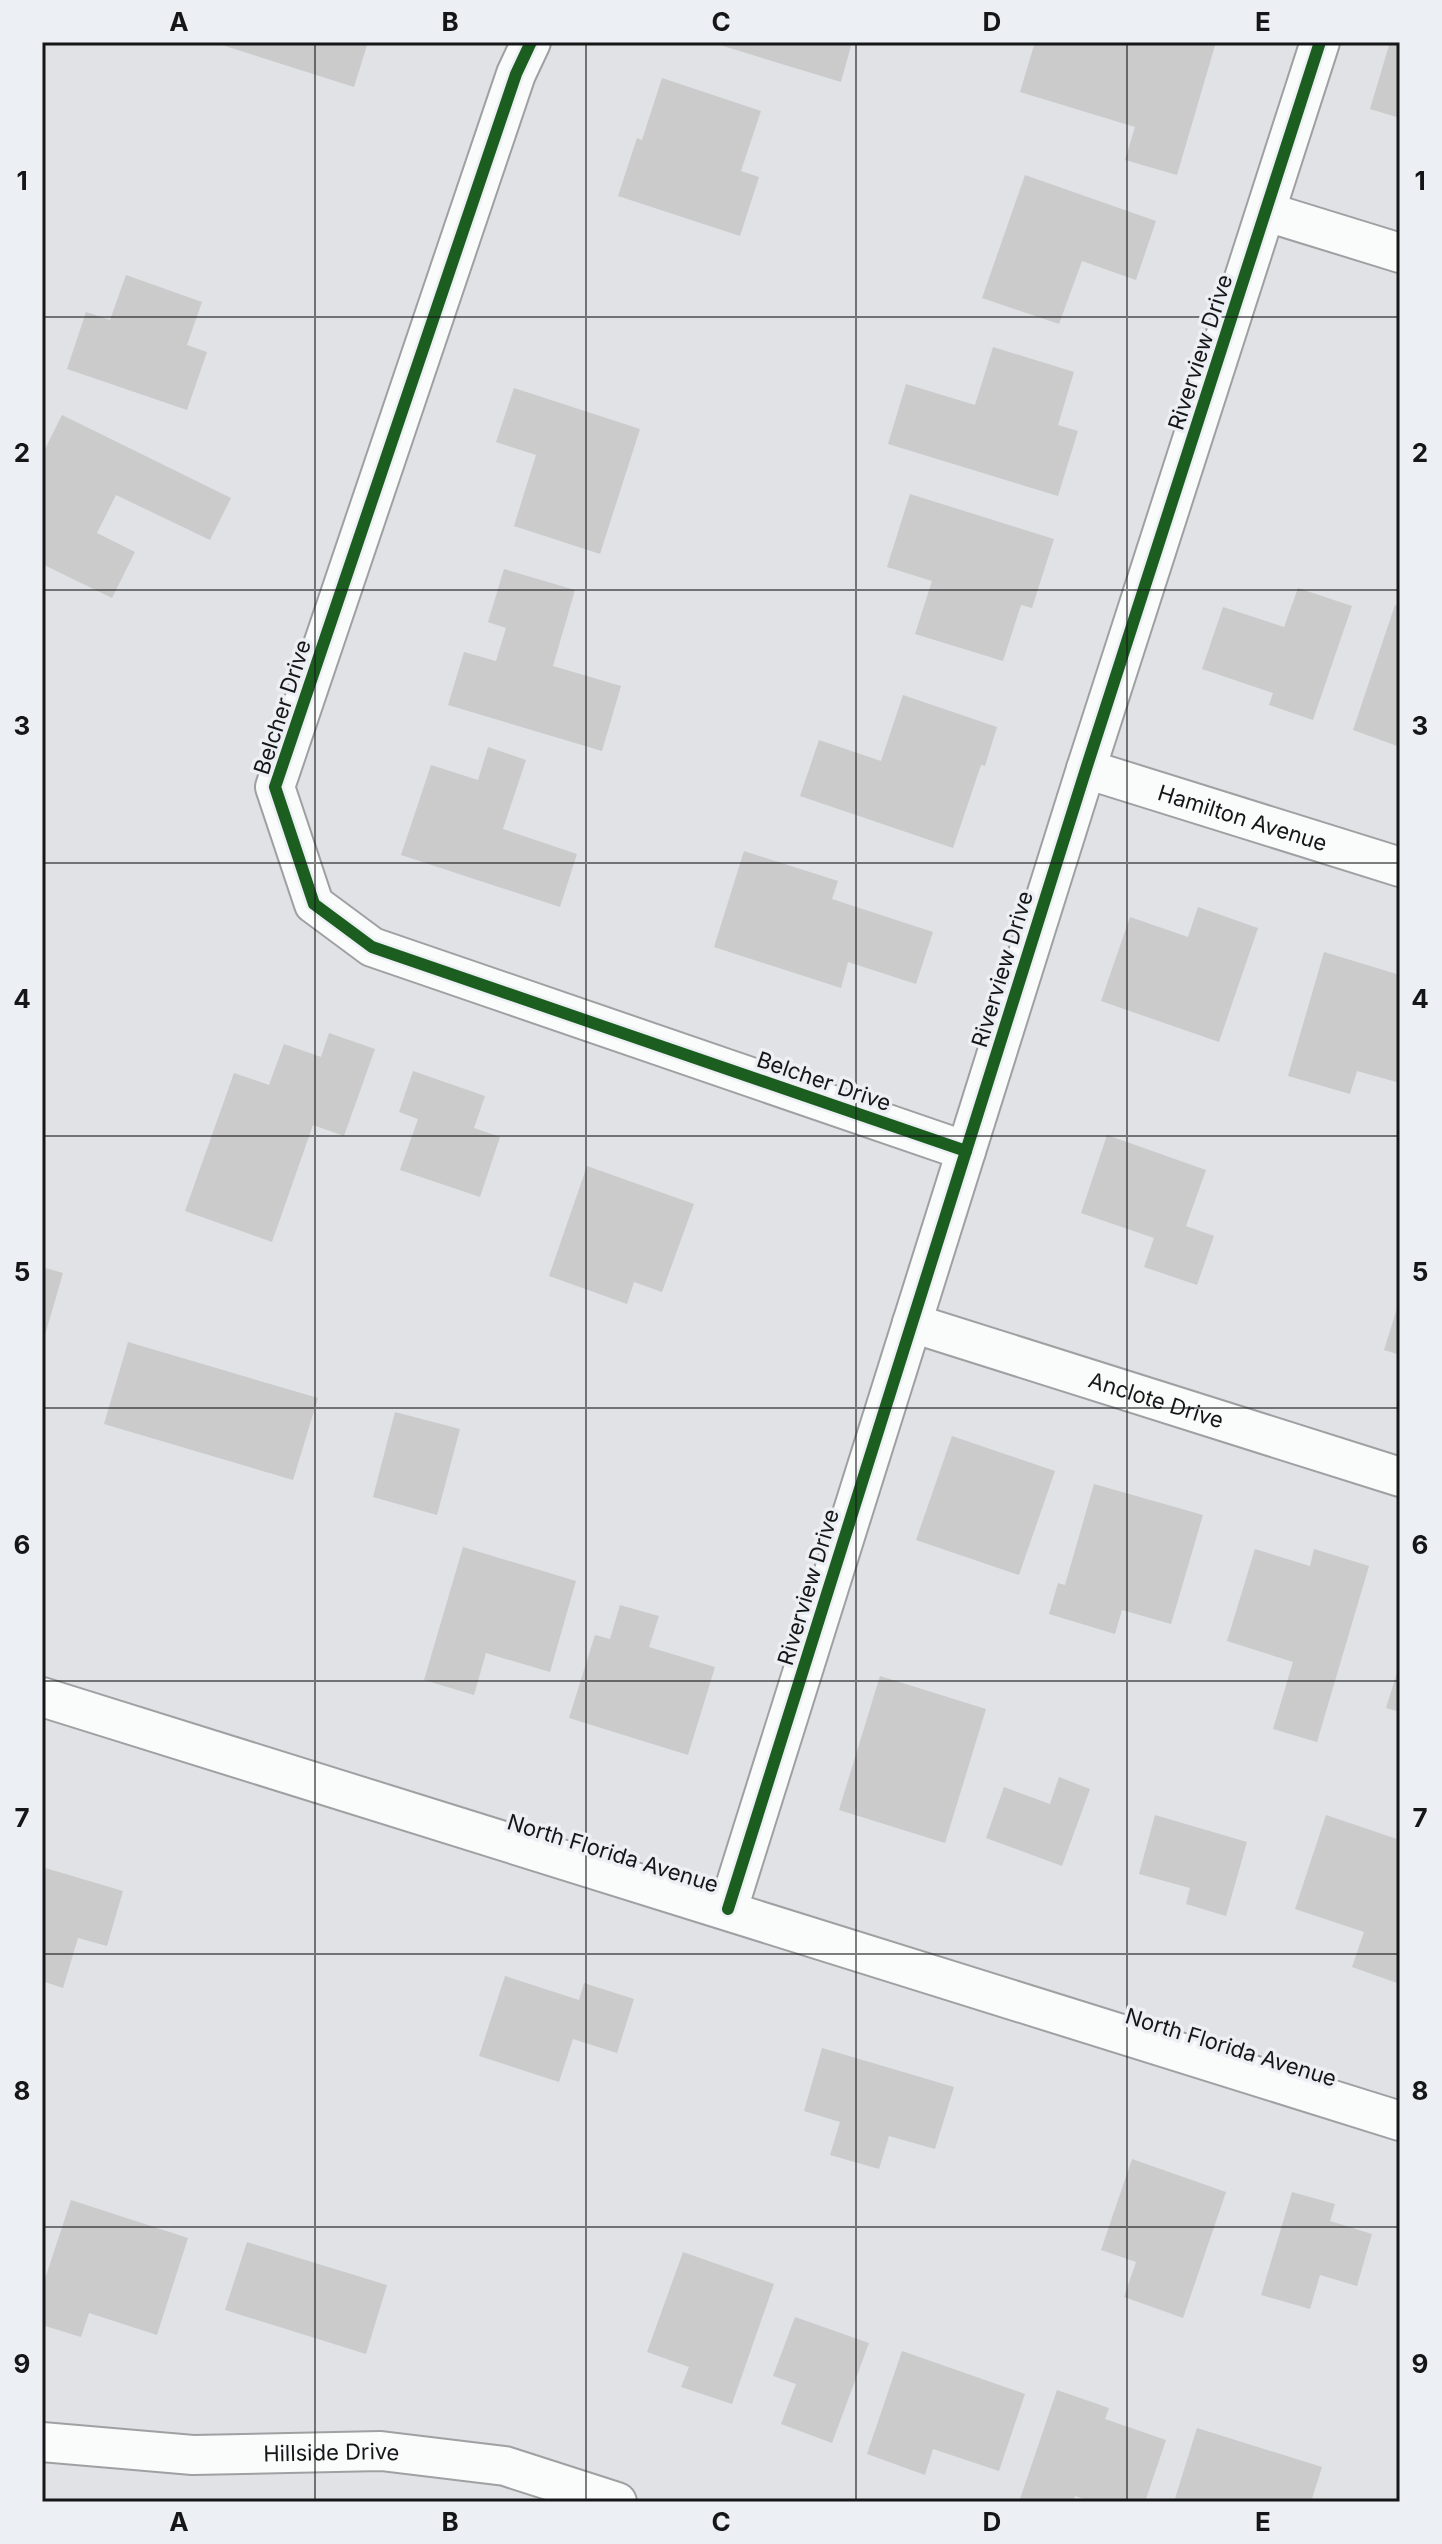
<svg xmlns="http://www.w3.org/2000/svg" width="1442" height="2544" font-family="Inter,sans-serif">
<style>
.building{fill:#cbcbcc}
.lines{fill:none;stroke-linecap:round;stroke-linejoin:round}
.minor-casing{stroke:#9fa0a2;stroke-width:42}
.minor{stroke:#fafbfb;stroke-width:38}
.cycleway-casing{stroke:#eceff4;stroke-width:17}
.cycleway{stroke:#1b5e20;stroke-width:12}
.grid{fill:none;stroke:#151618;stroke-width:2;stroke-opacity:0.55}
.labels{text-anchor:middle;stroke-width:7;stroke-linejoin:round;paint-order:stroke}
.street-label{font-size:22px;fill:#151618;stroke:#eceff4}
.neatline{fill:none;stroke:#151618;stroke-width:3}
.grid-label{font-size:26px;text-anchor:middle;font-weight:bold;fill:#151618}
</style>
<rect width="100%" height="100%" fill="#e0e2e5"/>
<g class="building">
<path d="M223 42H368L354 87 222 45Z"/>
<path d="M710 42H852L841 82Z"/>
<path d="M1035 42H1216L1177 175 1125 160 1135 127 1020 92Z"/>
<path d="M1390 42H1400V118L1370 109Z"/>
<path d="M662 78 761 111 741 171 759 177 740 236 618 196 637 138 642 140Z"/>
<path d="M1025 175 1156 221 1136 280 1082 261 1059 324 982 298Z"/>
<path d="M126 275 202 302 187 345 207 352 187 410 67 369 86 312 110 320Z"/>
<path d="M993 347 1074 372 1058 425 1078 431 1058 496 888 444 906 384 975 405Z"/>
<path d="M514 388 640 429 600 554 514 526 536 455 496 442Z"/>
<path d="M62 415 231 498 210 540 116 495 97 533 135 552 112 598 42 564V455Z"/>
<path d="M910 494 1054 539 1032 608 1021 605 1003 661 915 634 932 581 887 567Z"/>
<path d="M504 569 575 590 553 666 621 686 602 751 448 705 464 652 496 661 506 628 488 622Z"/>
<path d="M1298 588 1352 606 1313 720 1269 705 1273 693 1202 669 1223 607 1284 627Z"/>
<path d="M1395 605 1400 607V747L1353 730Z"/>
<path d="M903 695 997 727 985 766 981 765 953 848 800 796 819 740 881 761Z"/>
<path d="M488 747 526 760 503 829 577 854 560 907 401 855 431 765 478 780Z"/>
<path d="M744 851 838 881 832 899 933 932 916 984 848 962 841 988 714 947Z"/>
<path d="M1198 907 1258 928 1219 1042 1101 1001 1130 917 1188 937Z"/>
<path d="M1324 952 1400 975V1083L1357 1071 1350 1094 1288 1076Z"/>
<path d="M329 1033 375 1049 344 1136 313 1125 272 1242 185 1211 234 1073 269 1085 284 1044 321 1057Z"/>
<path d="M413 1071 485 1096 474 1128 500 1137 480 1197 400 1170 418 1119 399 1112Z"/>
<path d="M1107 1135 1206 1170 1186 1226 1214 1236 1197 1285 1144 1267 1154 1238 1081 1213Z"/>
<path d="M587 1166 694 1204 662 1292 634 1282 627 1304 549 1276Z"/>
<path d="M42 1267 63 1273 43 1342H42Z"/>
<path d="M1399 1302H1400V1355L1384 1350Z"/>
<path d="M128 1342 318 1398 293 1480 104 1424Z"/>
<path d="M395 1412 460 1429 437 1515 373 1497Z"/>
<path d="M952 1436 1055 1471 1019 1575 916 1540Z"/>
<path d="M1094 1484 1203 1515 1171 1624 1122 1610 1115 1634 1049 1614 1058 1583 1065 1585Z"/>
<path d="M463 1547 576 1581 550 1672 486 1653 474 1695 424 1680Z"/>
<path d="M1255 1549 1310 1566 1314 1549 1369 1566 1317 1742 1273 1729 1293 1662 1227 1641Z"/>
<path d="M620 1605 659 1616 649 1647 715 1667 688 1755 569 1718 595 1635 610 1639Z"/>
<path d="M1399 1666H1400V1712L1386 1708Z"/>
<path d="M880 1676 986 1709 945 1843 839 1810Z"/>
<path d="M1059 1777 1090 1789 1062 1866 986 1838 1004 1787 1050 1804Z"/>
<path d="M1155 1815 1247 1842 1226 1916 1186 1904 1190 1888 1139 1874Z"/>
<path d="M1326 1815 1400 1840V1984L1352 1967 1364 1932 1295 1909Z"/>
<path d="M42 1867 123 1891 107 1946 78 1938 63 1988 42 1981Z"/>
<path d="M505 1976 579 2000 584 1983 634 1999 617 2053 573 2039 559 2082 479 2056Z"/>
<path d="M822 2048 954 2087 935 2149 889 2136 879 2169 830 2155 840 2122 804 2111Z"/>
<path d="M1132 2159 1226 2192 1183 2318 1124 2297 1136 2262 1101 2250Z"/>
<path d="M1292 2192 1335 2204 1330 2221 1372 2234 1357 2286 1320 2275 1310 2309 1261 2295Z"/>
<path d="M71 2200 188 2238 157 2335 89 2313 81 2337 42 2325V2288Z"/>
<path d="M247 2242 387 2285 366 2354 225 2310Z"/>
<path d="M683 2252 774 2284 732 2404 681 2387 689 2367 647 2352Z"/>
<path d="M795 2317 869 2343 832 2443 781 2424 796 2384 773 2376Z"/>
<path d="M902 2351 1025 2394 999 2471 933 2449 925 2475 867 2454Z"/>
<path d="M1057 2390 1109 2408 1105 2419 1166 2440 1145 2502H1093L1075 2496 1073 2502H1019Z"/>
<path d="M1197 2428 1322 2467 1311 2502H1174Z"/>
</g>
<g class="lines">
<defs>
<g id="minor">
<path d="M531 42 516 74 275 787 314 904 372 947 966 1151"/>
<path d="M1267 212 1400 253"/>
<path id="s1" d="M1086 769 1400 867"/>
<path id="s2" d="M912 1323 1400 1477"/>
<path d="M42 1697 1400 2121"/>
<path d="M728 1909 1086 769 1320 42"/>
<path id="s3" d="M42 2442 193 2455 381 2451 505 2466 617 2502"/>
</g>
</defs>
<use href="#minor" class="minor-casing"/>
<use href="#minor" class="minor"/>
<defs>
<g id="cycleway">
<path d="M531 42 516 74 275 787 314 904 372 947 966 1151"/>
<path d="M728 1909 1086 769 1320 42"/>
</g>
</defs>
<use href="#cycleway" class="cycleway-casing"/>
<use href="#cycleway" class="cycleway"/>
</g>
<path class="grid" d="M315 42V2502M586 42V2502M856 42V2502M1127 42V2502M42 317H1400M42 590H1400M42 863H1400M42 1136H1400M42 1408H1400M42 1681H1400M42 1954H1400M42 2227H1400"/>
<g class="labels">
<g class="street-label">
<text transform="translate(1200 352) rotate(-72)" y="8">Riverview Drive</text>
<text transform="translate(282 707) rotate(-72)" y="8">Belcher Drive</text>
<text dy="8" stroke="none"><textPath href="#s1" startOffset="164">Hamilton Avenue</textPath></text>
<text transform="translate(1002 969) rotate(-73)" y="8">Riverview Drive</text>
<text transform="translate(824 1081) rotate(19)" y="8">Belcher Drive</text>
<text dy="8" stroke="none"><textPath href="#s2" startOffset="256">Anclote Drive</textPath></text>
<text transform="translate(808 1587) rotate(-73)" y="8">Riverview Drive</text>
<text transform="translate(613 1853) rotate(17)" y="8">North Florida Avenue</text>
<text transform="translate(1231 2047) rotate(17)" y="8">North Florida Avenue</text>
<text dy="8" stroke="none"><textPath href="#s3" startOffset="290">Hillside Drive</textPath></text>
</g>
</g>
<rect width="1442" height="2544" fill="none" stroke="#eceff4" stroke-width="88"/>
<rect x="44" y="44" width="1354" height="2456" class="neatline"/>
<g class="grid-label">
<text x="179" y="31">A</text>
<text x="450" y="31">B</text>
<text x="721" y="31">C</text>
<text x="992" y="31">D</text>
<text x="1263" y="31">E</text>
<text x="22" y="190">1</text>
<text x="1420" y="190">1</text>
<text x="22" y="462">2</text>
<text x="1420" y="462">2</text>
<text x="22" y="735">3</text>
<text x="1420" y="735">3</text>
<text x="22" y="1008">4</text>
<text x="1420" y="1008">4</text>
<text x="22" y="1281">5</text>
<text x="1420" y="1281">5</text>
<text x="22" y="1554">6</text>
<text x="1420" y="1554">6</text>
<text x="22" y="1827">7</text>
<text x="1420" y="1827">7</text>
<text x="22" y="2100">8</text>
<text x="1420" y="2100">8</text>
<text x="22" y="2373">9</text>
<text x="1420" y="2373">9</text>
<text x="179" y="2531">A</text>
<text x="450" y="2531">B</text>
<text x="721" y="2531">C</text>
<text x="992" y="2531">D</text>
<text x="1263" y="2531">E</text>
</g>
</svg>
